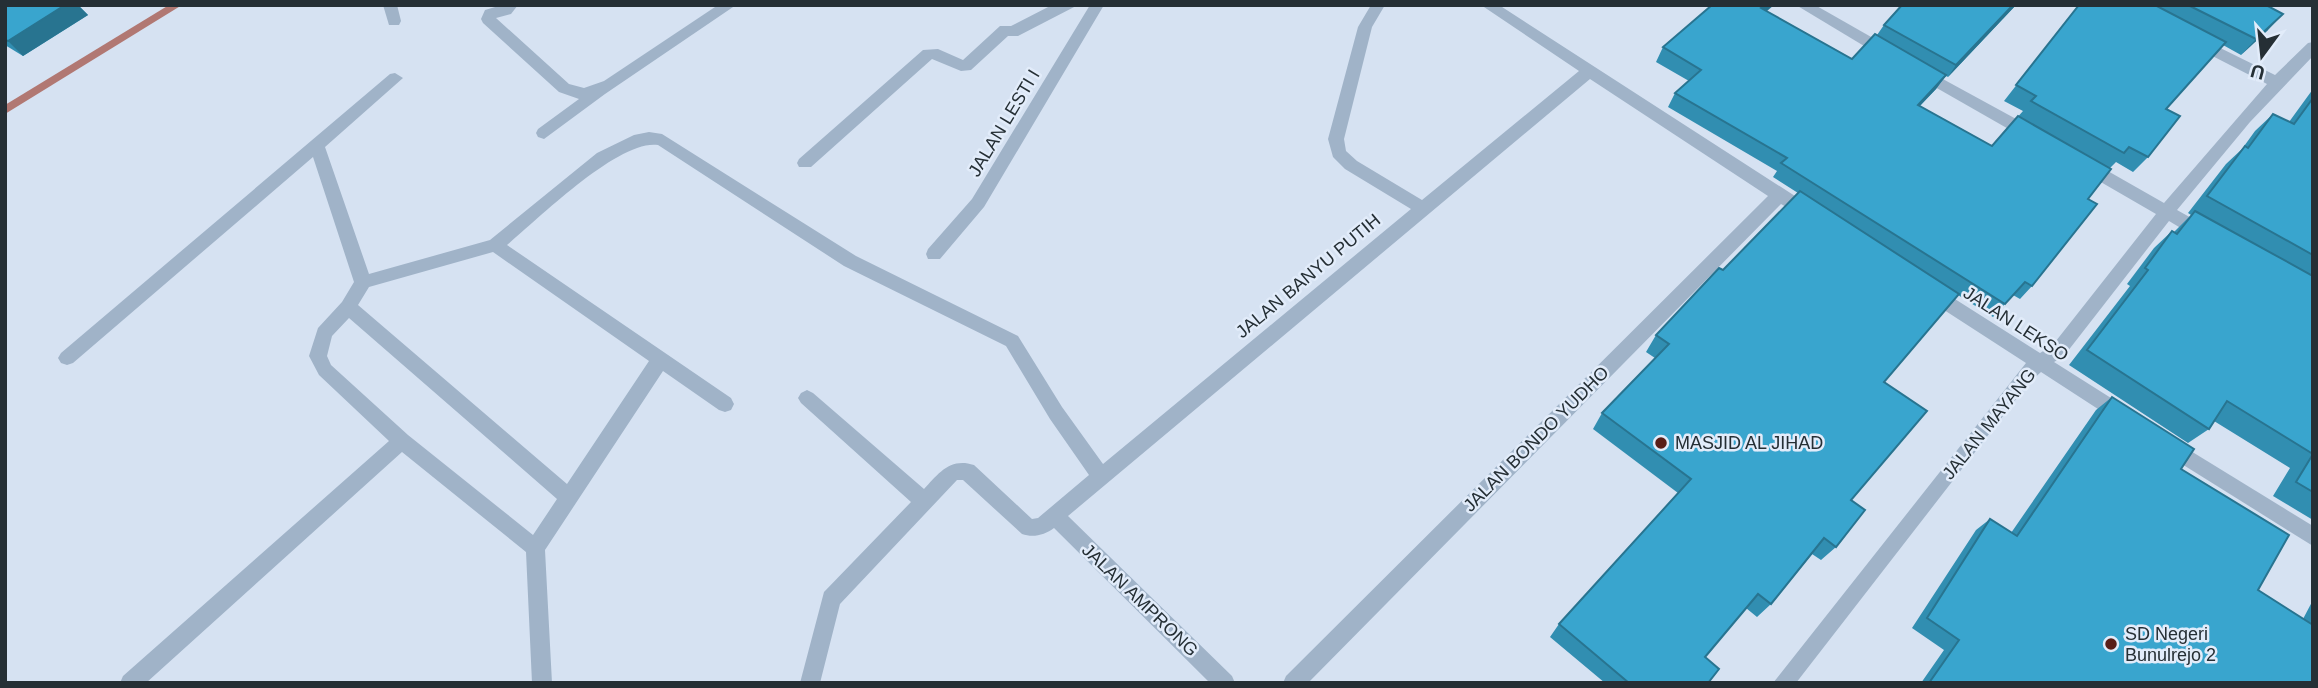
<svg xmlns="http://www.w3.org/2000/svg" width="2318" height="688" font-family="Helvetica,sans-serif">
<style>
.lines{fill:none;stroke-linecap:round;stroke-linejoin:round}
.stream{fill:#b17873;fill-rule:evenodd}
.minor{fill:#a0b3c8;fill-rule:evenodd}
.wall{fill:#318eb1}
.shaded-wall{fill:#287490}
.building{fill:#39a5ce;stroke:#287490;stroke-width:2}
.poi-dot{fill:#581e18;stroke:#e2ecfa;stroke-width:2.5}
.labels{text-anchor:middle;stroke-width:5;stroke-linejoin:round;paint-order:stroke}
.street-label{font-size:18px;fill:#252f35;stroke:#e2ecfa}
.poi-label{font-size:18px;fill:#252f35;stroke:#e2ecfa;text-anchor:start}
</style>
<rect width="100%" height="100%" fill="#d6e2f2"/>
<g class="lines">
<path class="stream" d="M169 5H182L5 114V105Z"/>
<g class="minor">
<path d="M383 5H397L401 21 399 25H389Z"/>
<path d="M502 5H518L511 14 496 18 569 84 584 88 604 81 718 5H736L605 94 544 139 538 137 536 133 538 129 579 99 559 92 483 23 481 19 485 10Z"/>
<path d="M1052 5H1078L1018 36H1008L971 70 961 71 932 59 811 167H799L797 163 799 159 923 50 938 49 963 60 1000 26H1011Z"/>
<path d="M1090 5H1104L984 207 940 259H928L926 254 928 249 972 199Z"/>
<path d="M1371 5H1385L1372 27 1344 139 1346 151 1357 161 1422 200 1579 71 1481 5H1499L1815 209 1817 214 1809 220 1781 204 1308 683H1283L1286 676 1768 196 1590 79 1068 516 1232 676 1235 683H1210L1054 528C1045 535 1033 538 1022 534L963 480H957L840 604 820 683H800L824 592 911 502 801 403 798 398 801 393 807 390 813 393 924 489C938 474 950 457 974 465L1032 519 1038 518 1089 475 1050 419 1006 346 844 266 658 145C619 139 538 219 507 245L731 398 734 404 731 410 725 412 719 410 663 371 545 550 552 683H532L526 552 402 452 146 683H120L123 676 389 441 319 375 309 356 318 328 342 302 354 282 313 157 73 363 67 365 61 363 58 358 61 353 390 74 395 73 403 78 325 147 369 274 490 240 597 153 634 135 649 132 662 134 856 256 1018 336 1062 407 1103 464 1411 209 1345 169 1333 157 1328 139 1358 27ZM493 252 649 361 567 484 358 305 369 287ZM349 318 557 499 533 535 408 435 331 365 327 356 332 336Z"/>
<path d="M1796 5H1815L1894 50 1896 54 1894 58H1884Z"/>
<path d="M2198 37 2275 75 2308 43 2313 42V56L2250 122 2177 210 2211 229 2213 234 2211 239H2199L2169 221 2064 356 2054 362 2130 410 2133 416 2130 422 2124 424 2118 422 2041 372 2027 385 1796 683H1773L2026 363 1924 297 1921 292 1924 287H1936L2040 353 2052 346 2156 214 2080 170 2078 166 2080 162H2092L2164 203 2267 84 2193 46 2191 42Z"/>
<path d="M1919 66 2038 131 2040 135 2038 139H2026L1914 75 1911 71Z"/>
<path d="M2168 437 2313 526V546L2161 451 2159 445 2161 439Z"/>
</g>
</g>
<g class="wall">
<path d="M5 5H78L88 15 23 56 5 45Z"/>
<path d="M1902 5H2016L1948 77 1946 76 1936 89 1920 106 1992 146 2023 111 2004 101 2079 5H2266L2268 30 2241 55 2223 45 2166 109 2148 157 2133 172 2116 162 2110 168 2088 199 2032 286 2020 299 2013 295 1993 317 1958 295 1884 382 1851 500 1836 547 1821 560 1812 554 1771 604 1757 617 1746 608 1705 657 1708 683H1605L1550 637 1559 624 1678 493 1593 429 1602 413 1655 358 1646 352 1656 335 1723 270 1798 193 1773 177 1777 171 1668 107 1675 93 1689 81 1656 62 1663 47 1767 12 1852 59 1877 35 1884 25Z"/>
<path d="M2313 89V520L2273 496 2290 468 2214 421 2209 429 2188 443 2069 365 2130 286 2127 284 2154 248 2172 231 2174 232 2191 215 2188 213 2226 164 2242 149 2255 131 2273 114 2289 122Z"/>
<path d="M2112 397 2181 469 2258 590 2303 619 2313 600V683H1921L1944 650 1912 628 1976 530 1990 519 2011 533 2096 410Z"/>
</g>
<g class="shaded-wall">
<path d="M65 5H78L88 15 23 56 8 41Z"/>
<path d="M1765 5H1774L1753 23 1761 8Z"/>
<path d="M2013 5H2016L1948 77 1956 65Z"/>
<path d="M2283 14 2268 30 2241 55 2256 39Z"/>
<path d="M1946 75 1936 89 1907 119 1918 105Z"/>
</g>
<g class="building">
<path d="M5 5H65L8 41 5 40Z"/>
<path d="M1712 5H1765L1761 8 1852 59 1875 34 1946 75 1918 105 1992 146 2018 116 2111 169 2088 199 2097 204 2032 286 2025 282 2005 304 1781 163 1787 158 1675 93 1701 70 1663 47Z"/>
<path d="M1902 5H2013L1956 65 1884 25Z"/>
<path d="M2079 5H2155L2226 42 2166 109 2180 116 2148 157 2129 147 2124 153 2031 101 2036 96 2016 85Z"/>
<path d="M2188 5H2266L2283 14 2256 39Z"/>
<path d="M2313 98V255L2207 196 2245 146 2248 148 2273 114 2294 124Z"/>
<path d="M1800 191 1959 294 1884 382 1927 411 1851 500 1865 510 1836 547 1824 538 1771 604 1758 594 1705 657 1719 669 1708 683H1629L1559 624 1691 479 1602 413 1669 344 1656 335 1719 268 1723 270Z"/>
<path d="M2195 211 2313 276V454L2227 401 2209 429 2087 350 2148 270 2145 268 2172 231 2177 234Z"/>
<path d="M2112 397 2194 449 2181 469 2289 535 2258 590 2313 625V683H1929L1959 640 1927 618 1990 519 2017 536Z"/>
<path d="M2313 454V492L2296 482Z"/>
</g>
<g class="poi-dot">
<circle cx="1661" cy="443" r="7"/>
<circle cx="2111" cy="644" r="7"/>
</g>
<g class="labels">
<g class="street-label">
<text transform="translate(1004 123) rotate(-59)" y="6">JALAN LESTI I</text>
<text transform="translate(1308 276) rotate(-40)" y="6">JALAN BANYU PUTIH</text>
<text transform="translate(2016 324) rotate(33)" y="6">JALAN LEKSO</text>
<text transform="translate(1989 424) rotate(-51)" y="6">JALAN MAYANG</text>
<text transform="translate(1536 439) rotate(-45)" y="6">JALAN BONDO YUDHO</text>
<text transform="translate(1140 600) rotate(44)" y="6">JALAN AMPRONG</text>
</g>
<g class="poi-label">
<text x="1675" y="449">MASJID AL JIHAD</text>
<text x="2125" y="640">SD Negeri<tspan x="2125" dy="21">Bunulrejo 2</tspan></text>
</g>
</g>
<rect width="2318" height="688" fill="none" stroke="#252f35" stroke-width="14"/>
<g transform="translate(2262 56) rotate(195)" stroke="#e2ecfa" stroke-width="5" paint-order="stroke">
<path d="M0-5L12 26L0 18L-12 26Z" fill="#252f35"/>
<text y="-10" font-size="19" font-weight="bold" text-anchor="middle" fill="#252f35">U</text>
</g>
</svg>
